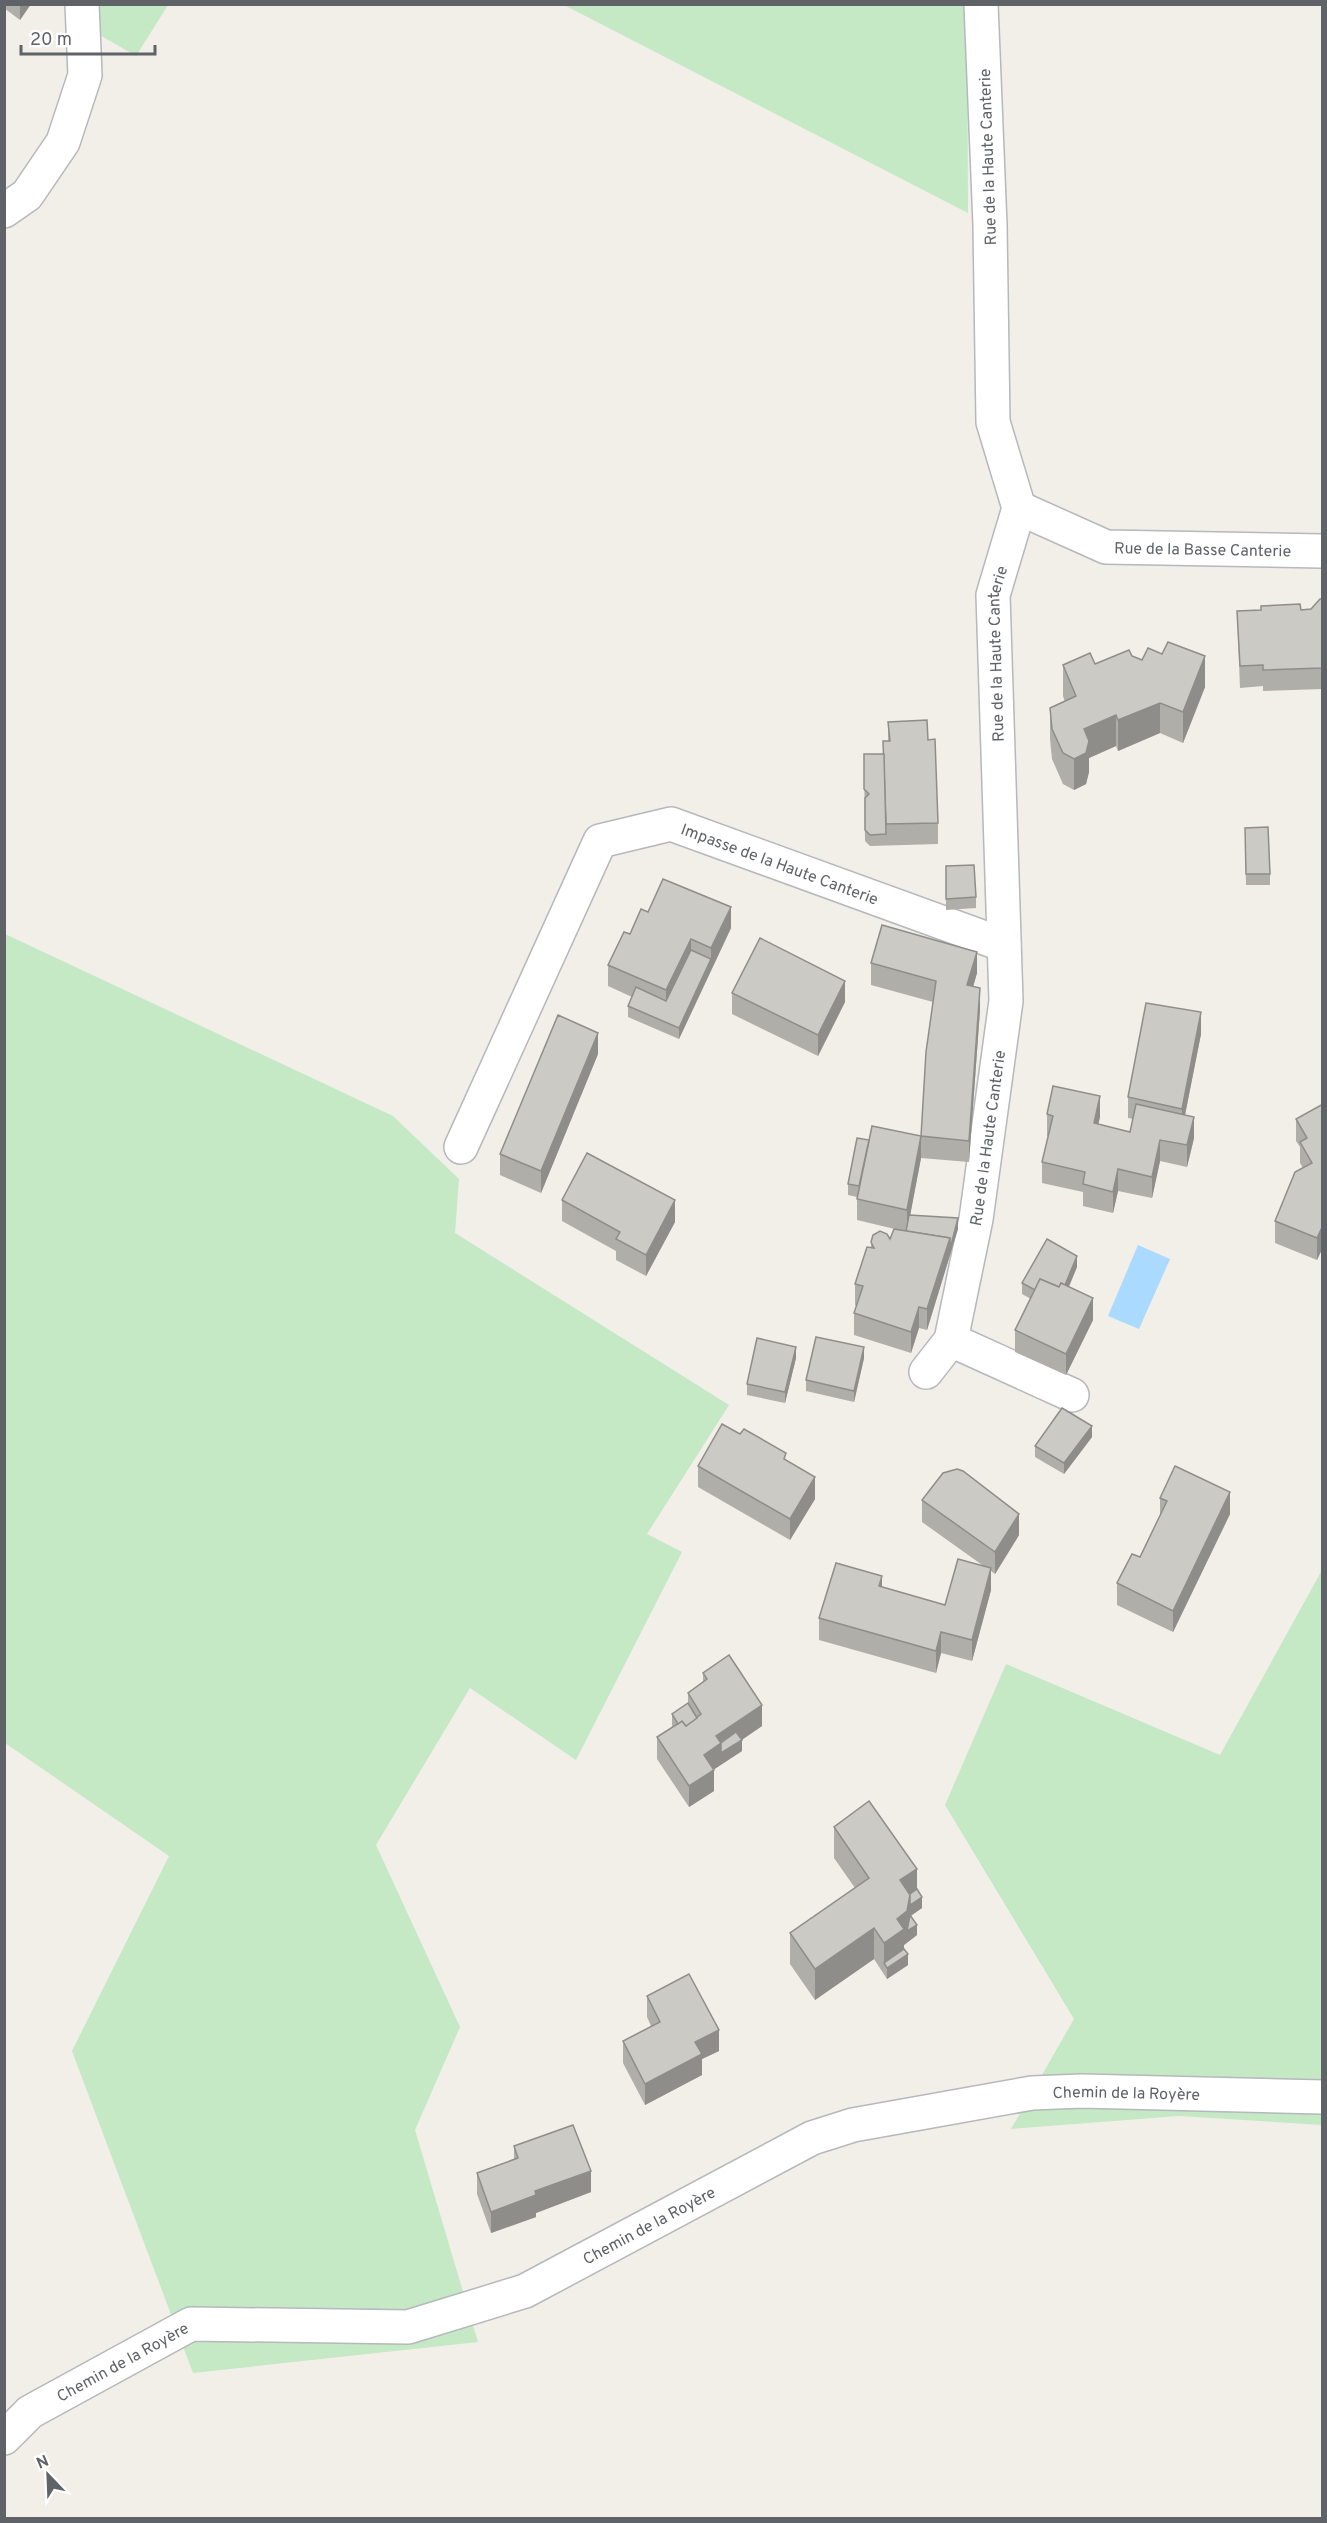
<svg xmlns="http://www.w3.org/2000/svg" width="1327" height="2523" font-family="Overpass,sans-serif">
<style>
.green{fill:#c5e8c5}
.water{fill:#aadaff}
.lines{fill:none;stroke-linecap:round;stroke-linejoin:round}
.minor-casing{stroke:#b5b8bc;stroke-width:36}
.minor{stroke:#fff;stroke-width:33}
.wall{fill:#afaea9}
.shaded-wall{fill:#8f8d8a}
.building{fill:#cccac5;stroke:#8f8d8a;stroke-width:1.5}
.labels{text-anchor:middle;stroke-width:6;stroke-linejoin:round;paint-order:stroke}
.street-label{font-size:16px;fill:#5f6368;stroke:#fff}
</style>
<rect width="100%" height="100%" fill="#f1efe8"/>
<g class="green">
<path d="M70 5H168L136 56 72 19Z"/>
<path d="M564 5H967L968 213Z"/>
<path d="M5 934 393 1116 459 1179 455 1233 729 1405 647 1534 682 1552 576 1760 470 1688 376 1845 460 2027 415 2130 478 2342 193 2373 72 2051 169 1856 5 1743Z"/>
<path d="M1322 1570V2125L1179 2116 1011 2129 1074 2019 945 1805 1006 1664 1220 1755Z"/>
</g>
<path class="water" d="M1138 1245 1170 1259 1139 1329 1108 1316Z"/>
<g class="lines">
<defs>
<g id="minor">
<path d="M4 211 27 195 63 142 85 75 82 4"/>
<path id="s1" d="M1019 508 1106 547 1322 551"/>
<path id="s2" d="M461 1147 600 841 671 824 1004 945"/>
<path d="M951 1340 1072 1395"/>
<path id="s3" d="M926 1372 951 1340 976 1219 1006 1001 993 595 1019 508 993 422 990 225 981 4"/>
<path id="s4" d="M4 2438 30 2412 191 2324 408 2327 525 2291 812 2138 853 2125 1032 2093 1082 2091 1322 2097"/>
</g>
</defs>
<use href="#minor" class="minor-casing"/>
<use href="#minor" class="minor"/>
</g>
<g class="wall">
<path d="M4 4H31L20 20 4 8Z"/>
<path d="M1323 599V689L1263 691V686L1240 688 1237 611 1311 609Z"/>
<path d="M1132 656 1205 687 1183 743 1160 733 1118 751 1116 746 1089 758V772L1086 784 1074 790 1063 784 1052 759 1050 739V708L1065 702 1063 696V665L1095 664Z"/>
<path d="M888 722 928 740 938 823V844L870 846 865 841 864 754H883L888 741Z"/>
<path d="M1245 828 1270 874V885H1246Z"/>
<path d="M946 866 976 897V908L946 910Z"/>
<path d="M648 912 731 928 679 1039 628 1017V1006L632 997 608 986V965Z"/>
<path d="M871 963 977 973 973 987 980 1010 969 1162 921 1158 910 1215 958 1229 927 1330 919 1328 911 1353 854 1335V1313L857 1306 855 1305V1284L871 1248V1242L890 1239 899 1230 857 1220V1197L848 1195V1184L869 1140 921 1136 933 1002 871 985Z"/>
<path d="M732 993 845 1002 818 1056 732 1014Z"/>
<path d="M1201 1034 1185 1115 1194 1138 1187 1167 1160 1161 1152 1198 1118 1191 1113 1213 1083 1206V1192L1042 1183V1162L1048 1136H1047V1114L1100 1117 1098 1124 1130 1132 1133 1119 1128 1118V1097Z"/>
<path d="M598 1054 541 1193 500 1175V1154Z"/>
<path d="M1323 1104V1247L1317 1260 1275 1243V1221L1303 1168 1300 1163V1147L1296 1141V1119Z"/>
<path d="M562 1200 675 1222 646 1276 616 1260V1251L562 1221Z"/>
<path d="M1077 1267 1069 1287 1093 1320 1066 1375 1015 1352V1330L1031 1299 1022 1294V1283Z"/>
<path d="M796 1358 785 1403 747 1395V1384Z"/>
<path d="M864 1358 854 1402 806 1391V1380Z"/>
<path d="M740 1434 786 1460 815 1499 790 1540 698 1487V1466Z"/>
<path d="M1092 1437 1064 1474 1035 1457V1446Z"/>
<path d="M1160 1498 1230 1514 1173 1632 1117 1605V1583L1140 1557 1160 1517Z"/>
<path d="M922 1500 1019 1535 995 1574 991 1571V1590L972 1661 941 1653 936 1673 819 1640V1618L882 1587 945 1605 985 1567 922 1522Z"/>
<path d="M703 1673 762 1726 742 1740V1751L714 1769V1791L689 1807 657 1759V1737L673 1727 672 1725V1714L688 1703V1693L703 1682Z"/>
<path d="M834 1827 917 1889 922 1908 911 1916 917 1935 904 1945V1949L908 1965 887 1979 874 1959 815 2000 790 1964V1933L855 1888 834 1858Z"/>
<path d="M647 1996 719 2051 702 2059V2075L645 2105 623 2063V2041L651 2026 647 2017Z"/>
<path d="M514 2146 591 2192 536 2213V2217L491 2233 477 2194V2173L514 2159Z"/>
</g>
<g class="shaded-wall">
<path d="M20 4H31L20 20Z"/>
<path d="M1205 656V687L1183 743V712Z"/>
<path d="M1160 703V733L1118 751V720Z"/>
<path d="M1116 715V746L1089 758V772L1086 784 1074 790V759L1084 729Z"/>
<path d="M731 907V928L679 1039V1028L711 959V948Z"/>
<path d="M691 939V961L666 1012V990Z"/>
<path d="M977 952V973L967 1007V985Z"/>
<path d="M845 981V1002L818 1056V1035Z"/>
<path d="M980 988V1010L969 1162V1141Z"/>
<path d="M1201 1012V1034L1182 1130V1109Z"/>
<path d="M598 1033V1054L541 1193V1171Z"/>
<path d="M1100 1096V1117L1094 1144V1123Z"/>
<path d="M1194 1117V1138L1187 1167V1145Z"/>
<path d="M921 1136V1158L907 1232V1210Z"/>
<path d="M1160 1140V1161L1152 1198V1177Z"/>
<path d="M1118 1169V1191L1113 1213V1192Z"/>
<path d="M675 1200V1222L646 1276V1255Z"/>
<path d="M958 1218V1229L927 1330V1309L950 1238Z"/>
<path d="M1323 1225V1247L1317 1260V1238Z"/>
<path d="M1077 1256V1267L1059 1309V1298Z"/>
<path d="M1093 1298V1320L1066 1375V1354Z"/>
<path d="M919 1307V1328L911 1353V1332Z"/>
<path d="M796 1347V1358L785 1403V1392Z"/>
<path d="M864 1347V1358L854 1402V1391Z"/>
<path d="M1092 1426V1437L1064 1474V1463Z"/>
<path d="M815 1477V1499L790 1540V1519Z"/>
<path d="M1230 1492V1514L1173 1632V1611Z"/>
<path d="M1019 1514V1535L995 1574V1552Z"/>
<path d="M991 1568V1590L972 1661V1640Z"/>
<path d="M882 1576V1597L879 1586Z"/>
<path d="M941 1632V1653L936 1673V1651Z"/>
<path d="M762 1705V1726L731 1747 742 1740V1751L704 1776V1755L716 1736Z"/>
<path d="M714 1770V1791L689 1807V1786Z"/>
<path d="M917 1869V1900L922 1897V1908L910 1916 917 1925V1935L904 1945V1956L908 1954V1965L887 1979V1968L884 1963V1974V1943L897 1919 900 1880Z"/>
<path d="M874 1928V1959L815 2000V1969Z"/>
<path d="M719 2030V2051L702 2059V2075L645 2105V2084L695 2042Z"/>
<path d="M591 2171V2192L536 2213V2217L491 2233V2212L535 2191Z"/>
</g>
<g class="building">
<path d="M1320 599H1323V668L1263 670V665L1240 666 1237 611 1261 610V606L1300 604 1301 610 1311 609Z"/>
<path d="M1168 642 1205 656 1183 712 1160 703 1118 720 1116 715 1084 729 1089 741 1086 753 1074 759 1063 753 1052 729 1050 708 1076 696 1063 665 1090 653 1095 664 1129 650 1132 656 1142 660 1148 648 1162 654Z"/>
<path d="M927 720 928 740 935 739 938 823 886 824 883 741H890L888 722Z"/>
<path d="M864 754H884L886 834 870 835 865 830V798L869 794 864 789Z"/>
<path d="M1268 827 1270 874H1246L1245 828Z"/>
<path d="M974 865 976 897 946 899V866Z"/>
<path d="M663 879 731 907 711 948 691 939 666 990 608 965 624 932 630 934 641 909 648 912Z"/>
<path d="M882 925 977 952 967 985 980 988 969 1141 921 1136 926 1052 936 981 871 963Z"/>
<path d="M760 938 845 981 818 1035 732 993Z"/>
<path d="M691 950 711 959 679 1028 628 1006 636 987 666 1001Z"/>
<path d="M1146 1003 1201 1012 1182 1109 1128 1097Z"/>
<path d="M558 1015 598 1033 541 1171 500 1154Z"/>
<path d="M1053 1086 1100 1096 1094 1123 1130 1132 1136 1104 1194 1117 1187 1145 1160 1140 1152 1177 1118 1169 1113 1192 1083 1184 1085 1172 1042 1162 1053 1116 1047 1114Z"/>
<path d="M1323 1104V1225L1317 1238 1275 1221 1295 1172 1312 1163 1300 1142 1307 1138 1296 1119Z"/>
<path d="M872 1126 921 1136 907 1210 857 1199Z"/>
<path d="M857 1138 869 1140 859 1186 848 1184Z"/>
<path d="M587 1153 675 1200 646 1255 616 1239 620 1232 562 1200Z"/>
<path d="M909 1215 958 1218 950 1249V1238L906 1231Z"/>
<path d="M894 1229 950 1238 927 1309 919 1307 911 1332 854 1313 863 1286 855 1284 867 1247 874 1248 871 1242 873 1235 880 1231 887 1234 890 1239Z"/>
<path d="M1047 1239 1077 1256 1065 1285 1061 1283 1059 1287 1040 1279 1035 1290 1022 1283Z"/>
<path d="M1040 1279 1059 1287 1061 1283 1093 1298 1066 1354 1015 1330Z"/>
<path d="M816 1337 864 1347 854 1391 806 1380Z"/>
<path d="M757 1338 796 1347 785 1392 747 1384Z"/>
<path d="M1062 1408 1092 1426 1064 1463 1035 1446Z"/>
<path d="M722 1424 740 1434 744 1429 786 1453 784 1459 815 1477 790 1519 698 1466Z"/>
<path d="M1175 1466 1230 1492 1173 1611 1117 1583 1132 1554 1140 1557 1167 1501 1160 1498Z"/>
<path d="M957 1469 963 1471 1019 1514 995 1552 922 1500 943 1473Z"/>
<path d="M958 1559 991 1568 972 1640 941 1632 936 1651 819 1618 836 1563 882 1576 879 1586 945 1605Z"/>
<path d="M729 1655 762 1705 716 1736 721 1743 704 1755 714 1770 689 1786 657 1737 682 1721 686 1726 701 1714 688 1693 707 1679 703 1673Z"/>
<path d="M688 1703 697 1718 686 1726 682 1721 678 1724 672 1714Z"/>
<path d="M736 1732 742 1740 721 1753V1743Z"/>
<path d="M869 1801 917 1869 900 1880 910 1895 907 1911 897 1919 904 1929 884 1943 874 1928 815 1969 790 1933 869 1878 834 1827Z"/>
<path d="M917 1889 922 1897 910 1905V1894Z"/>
<path d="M910 1915 917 1925 907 1931Z"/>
<path d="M904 1949 908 1954 887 1968 884 1963Z"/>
<path d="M689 1974 719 2030 695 2042 702 2054 645 2084 623 2041 660 2022 647 1996Z"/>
<path d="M573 2125 591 2171 535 2191 536 2195 491 2212 477 2173 518 2158 514 2146Z"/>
</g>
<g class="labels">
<g class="street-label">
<text transform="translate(987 157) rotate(-92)" y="6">Rue de la Haute Canterie</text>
<text dy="6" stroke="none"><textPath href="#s1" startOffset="192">Rue de la Basse Canterie</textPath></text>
<text dy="6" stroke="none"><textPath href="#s3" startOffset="732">Rue de la Haute Canterie</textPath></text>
<text dy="6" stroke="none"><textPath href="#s2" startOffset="525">Impasse de la Haute Canterie</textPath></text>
<text dy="6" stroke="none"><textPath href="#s3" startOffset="246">Rue de la Haute Canterie</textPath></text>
<text dy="6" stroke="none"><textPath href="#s4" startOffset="1204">Chemin de la Royère</textPath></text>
<text dy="6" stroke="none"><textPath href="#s4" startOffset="700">Chemin de la Royère</textPath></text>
<text dy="6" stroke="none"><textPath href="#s4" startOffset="142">Chemin de la Royère</textPath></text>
</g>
</g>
<rect width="1327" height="2523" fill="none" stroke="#5f6368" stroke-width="12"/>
<g transform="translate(48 2475) rotate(337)" stroke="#ffffff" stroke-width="4.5" paint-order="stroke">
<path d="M0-4.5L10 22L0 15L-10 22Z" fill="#5f6368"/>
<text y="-9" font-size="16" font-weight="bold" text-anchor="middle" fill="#5f6368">N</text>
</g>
<path d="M21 45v9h134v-9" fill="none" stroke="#5f6368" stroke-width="3"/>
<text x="30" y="45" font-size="18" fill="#5f6368" stroke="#ffffff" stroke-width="4.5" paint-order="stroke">20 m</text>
</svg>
